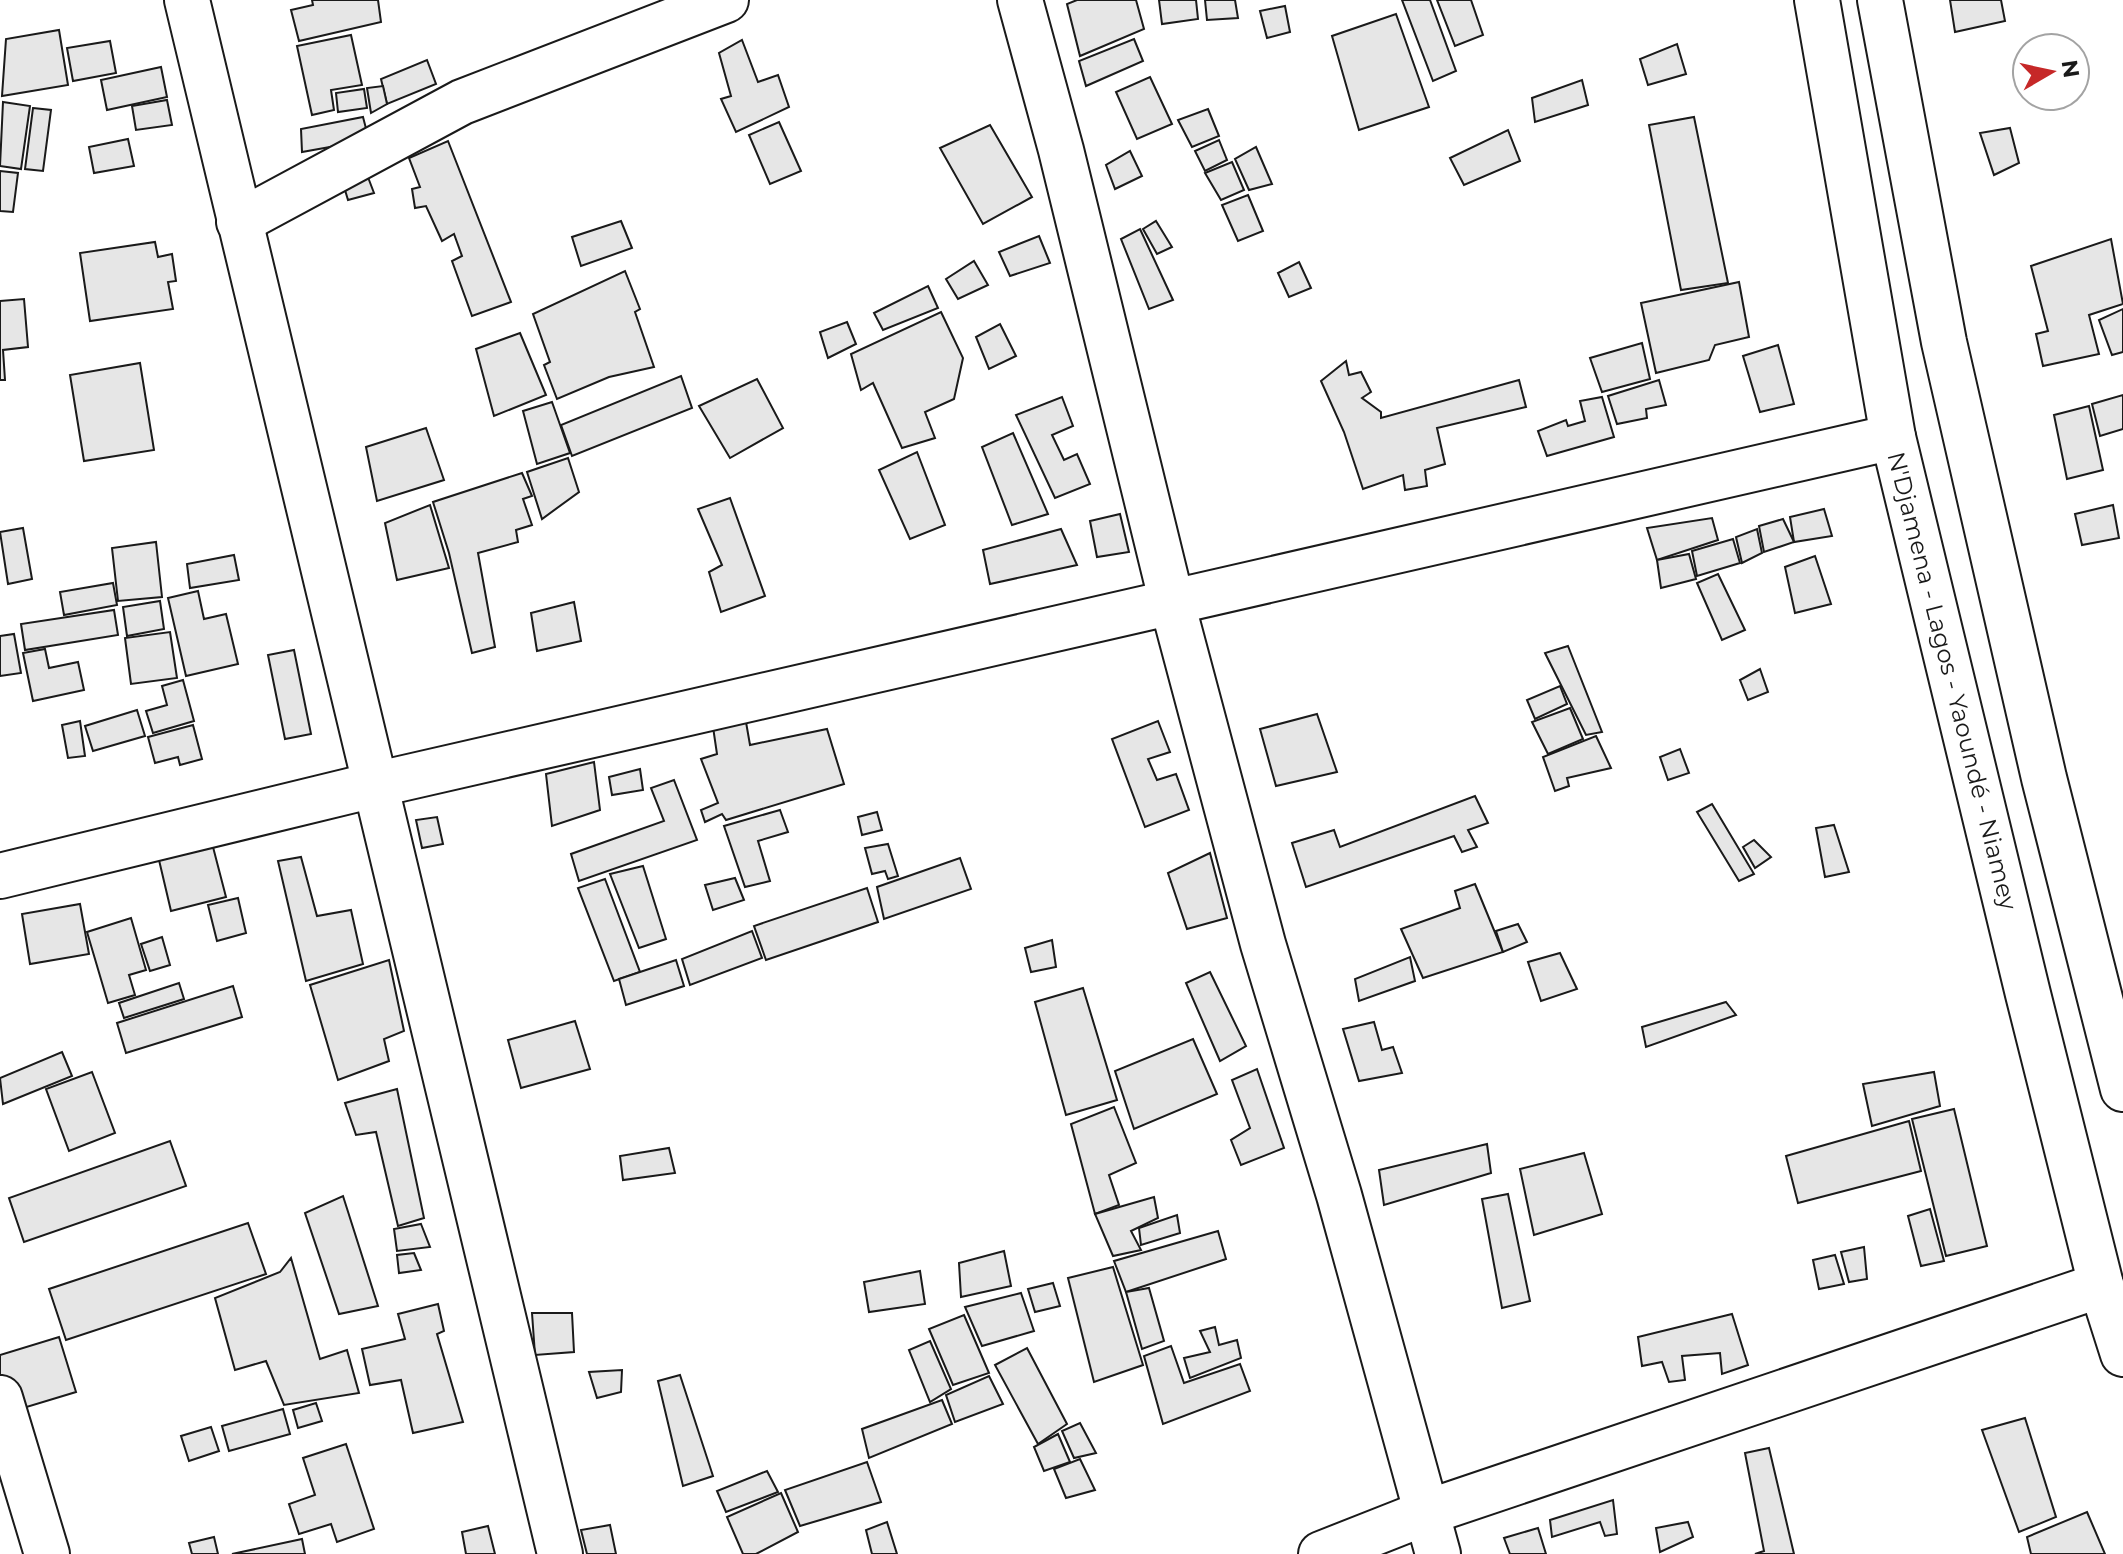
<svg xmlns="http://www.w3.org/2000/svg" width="2123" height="1554" font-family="Montserrat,sans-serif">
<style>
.building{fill:#e6e6e6;stroke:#1a1a1a;stroke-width:2}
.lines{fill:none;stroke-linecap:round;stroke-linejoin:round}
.minor-casing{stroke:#1a1a1a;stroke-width:48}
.highway-casing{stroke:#1a1a1a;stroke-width:48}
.minor{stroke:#fff;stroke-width:44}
.highway{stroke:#fff;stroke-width:44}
.labels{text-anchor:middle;stroke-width:6;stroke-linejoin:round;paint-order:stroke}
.street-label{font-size:24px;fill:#1a1a1a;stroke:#fff}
</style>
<rect width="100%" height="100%" fill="#fff"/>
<g class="building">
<path d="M312 0H378L381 22 299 41 291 10 313 5Z"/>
<path d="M1077 0H1136L1144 29 1080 56 1067 4Z"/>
<path d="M1159 0H1196L1198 19 1162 24Z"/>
<path d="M1205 0H1235L1238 18 1207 20Z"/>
<path d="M1402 0H1430L1456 71 1433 81Z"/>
<path d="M1437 0H1471L1483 35 1455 46Z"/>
<path d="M1950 0H2001L2005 21 1955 32Z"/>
<path d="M1285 6 1290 32 1267 38 1260 11Z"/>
<path d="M1396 14 1429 107 1359 130 1332 36Z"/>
<path d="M59 30 68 85 2 96 6 39Z"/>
<path d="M351 35 362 85 331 90 334 110 312 115 297 46Z"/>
<path d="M1134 39 1143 61 1086 86 1079 61Z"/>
<path d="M742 40 758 82 778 75 789 107 736 132 721 99 731 96 719 53Z"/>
<path d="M110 41 116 73 73 81 67 48Z"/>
<path d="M1677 44 1686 74 1648 85 1640 59Z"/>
<path d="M427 60 436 84 387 104 381 79Z"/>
<path d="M161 67 167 97 107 110 101 80Z"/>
<path d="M1150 77 1172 124 1137 139 1116 92Z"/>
<path d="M1582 80 1588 105 1535 122 1532 98Z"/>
<path d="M383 86 387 104 371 113 367 88Z"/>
<path d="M364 89 367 108 338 112 336 93Z"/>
<path d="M167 100 172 125 136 130 132 106Z"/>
<path d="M3 102 30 106 21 169 0 166Z"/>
<path d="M33 108 51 110 43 171 25 169Z"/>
<path d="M1208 109 1219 136 1192 147 1178 120Z"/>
<path d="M363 117 369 140 302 152 301 129Z"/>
<path d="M1694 117 1728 283 1681 290 1649 125Z"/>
<path d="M779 122 801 171 770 184 749 135Z"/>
<path d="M990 125 1032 197 983 224 940 148Z"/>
<path d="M2010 128 2019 163 1994 175 1980 133Z"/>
<path d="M1508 130 1520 161 1464 185 1450 158Z"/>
<path d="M128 139 134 166 94 173 89 147Z"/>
<path d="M1219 140 1227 160 1205 171 1195 151Z"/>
<path d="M448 141 511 302 472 316 452 261 462 256 454 234 442 241 426 206 415 208 412 189 420 187 409 158Z"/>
<path d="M1256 147 1272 184 1249 190 1235 159Z"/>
<path d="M1130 151 1142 176 1115 189 1106 165Z"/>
<path d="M1232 162 1244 190 1221 200 1205 173Z"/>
<path d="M0 171 18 173 13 212 0 211Z"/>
<path d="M366 172 374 193 348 200 342 180Z"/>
<path d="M1248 195 1263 231 1238 241 1222 205Z"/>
<path d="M621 221 632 248 581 266 572 237Z"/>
<path d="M1156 221 1172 247 1157 254 1143 229Z"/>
<path d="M1140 229 1173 300 1149 309 1121 239Z"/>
<path d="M1039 236 1050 263 1010 276 999 252Z"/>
<path d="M2111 239 2123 304 2089 315 2099 354 2043 366 2036 334 2048 331 2031 266Z"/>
<path d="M155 242 158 257 172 254 176 281 168 282 173 309 90 321 80 253Z"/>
<path d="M974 261 988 285 958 299 946 279Z"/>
<path d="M1299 262 1311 288 1289 297 1278 273Z"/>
<path d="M625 271 640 309 635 312 654 367 609 377 557 399 544 365 550 362 533 314Z"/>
<path d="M1739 282 1749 337 1715 345 1709 360 1656 373 1641 303Z"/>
<path d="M928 286 938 308 883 330 874 313Z"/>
<path d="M24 299 28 347 3 350 5 380H0V301Z"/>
<path d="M2123 309V352L2112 355 2099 320Z"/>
<path d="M941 312 963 358 954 399 925 412 935 438 902 448 873 383 861 390 851 354Z"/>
<path d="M847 322 856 344 828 358 820 332Z"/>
<path d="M1000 324 1016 356 989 369 976 337Z"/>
<path d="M520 333 546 395 494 416 476 349Z"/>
<path d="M1642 343 1650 379 1602 392 1590 358Z"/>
<path d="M1778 345 1794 404 1760 412 1743 356Z"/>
<path d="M1346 361 1349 375 1361 372 1371 392 1362 398 1381 412V418L1519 380 1526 407 1437 428 1445 464 1425 470 1427 486 1405 490 1403 475 1363 489 1344 432 1321 381Z"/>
<path d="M140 363 154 450 84 461 70 375Z"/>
<path d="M681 376 692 408 572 456 561 425Z"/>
<path d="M757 379 783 428 730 458 699 406Z"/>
<path d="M1659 380 1666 405 1646 409 1647 418 1617 424 1608 396Z"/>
<path d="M2123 395V429L2100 436 2092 404Z"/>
<path d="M1062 397 1073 426 1052 435 1064 460 1077 454 1090 484 1055 498 1016 415Z"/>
<path d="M1602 397 1614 437 1547 456 1538 431 1566 420 1568 426 1585 421 1580 401Z"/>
<path d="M552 402 570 453 537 464 523 411Z"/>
<path d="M2089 406 2103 470 2067 479 2054 415Z"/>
<path d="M426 428 444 480 377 501 366 447Z"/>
<path d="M1013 433 1048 514 1012 525 982 447Z"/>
<path d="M917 452 945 525 910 539 879 470Z"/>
<path d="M568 458 579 492 542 519 527 472Z"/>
<path d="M522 473 532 496 523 499 532 525 516 530 518 542 478 553 495 647 472 653 449 553 433 502Z"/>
<path d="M730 498 765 596 721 612 709 572 722 565 698 509Z"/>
<path d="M430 505 449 568 397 580 385 523Z"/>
<path d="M2113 505 2119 538 2082 545 2075 514Z"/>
<path d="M1824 509 1832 536 1794 542 1790 517Z"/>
<path d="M1120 514 1129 552 1097 557 1090 521Z"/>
<path d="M1712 518 1718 540 1657 560 1647 528Z"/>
<path d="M1783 519 1794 542 1764 552 1759 526Z"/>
<path d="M23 528 32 579 8 584 0 532Z"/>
<path d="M1061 529 1077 565 990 584 983 550Z"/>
<path d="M1757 529 1762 553 1742 563 1736 537Z"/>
<path d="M1733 539 1740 563 1697 576 1692 551Z"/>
<path d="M156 542 162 597 118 601 112 548Z"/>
<path d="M1689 554 1696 579 1661 588 1657 560Z"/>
<path d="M234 555 239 580 190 588 187 564Z"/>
<path d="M1815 556 1831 604 1795 613 1785 567Z"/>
<path d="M1718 574 1745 630 1722 640 1697 583Z"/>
<path d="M113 583 117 605 64 615 60 592Z"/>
<path d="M198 591 204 619 226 614 238 664 186 676 168 598Z"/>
<path d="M160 601 164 629 127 636 123 607Z"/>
<path d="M574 602 581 641 537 651 531 613Z"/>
<path d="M114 610 118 635 25 650 21 624Z"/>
<path d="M170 632 177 678 131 684 125 638Z"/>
<path d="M14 634 21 673 0 676V636Z"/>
<path d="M1568 646 1602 732 1586 735 1545 653Z"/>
<path d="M45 649 49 668 78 662 84 690 33 701 23 653Z"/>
<path d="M294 650 311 734 285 739 268 655Z"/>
<path d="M1760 669 1768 692 1748 700 1740 680Z"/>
<path d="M183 680 194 721 153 733 146 711 167 705 162 686Z"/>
<path d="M1560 686 1567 704 1535 719 1527 700Z"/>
<path d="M1570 708 1583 739 1548 754 1532 722Z"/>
<path d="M137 710 145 736 93 751 85 726Z"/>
<path d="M1317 714 1337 772 1276 786 1260 729Z"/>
<path d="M80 721 85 756 68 758 62 725Z"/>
<path d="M1158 721 1170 752 1148 759 1157 780 1176 774 1189 810 1145 827 1112 739Z"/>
<path d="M746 722 750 745 827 729 844 784 726 820 722 814 705 822 701 810 718 803 701 759 717 754 713 727Z"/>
<path d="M193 725 202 759 180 765 178 757 155 763 148 737Z"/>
<path d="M1596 736 1611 768 1567 778 1569 786 1555 791 1543 757Z"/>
<path d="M1680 749 1689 773 1668 780 1660 757Z"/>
<path d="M594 762 600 810 552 826 546 774Z"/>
<path d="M640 769 643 790 612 795 609 777Z"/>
<path d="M674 780 697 840 579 881 571 854 664 821 651 788Z"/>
<path d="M1475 796 1488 823 1468 830 1477 847 1462 852 1454 836 1306 887 1292 843 1334 830 1340 847Z"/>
<path d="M1712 804 1754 874 1739 881 1697 812Z"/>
<path d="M780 810 788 832 758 841 770 881 745 887 724 826Z"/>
<path d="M877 812 882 830 862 835 858 817Z"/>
<path d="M437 817 443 844 422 848 416 820Z"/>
<path d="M1834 825 1849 872 1825 877 1816 828Z"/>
<path d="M1754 840 1771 857 1755 868 1743 847Z"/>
<path d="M888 844 898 876 888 879 885 871 872 874 865 848Z"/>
<path d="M213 847 226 897 171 911 159 860Z"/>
<path d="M1210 853 1227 918 1187 929 1168 873Z"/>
<path d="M301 857 317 916 351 910 363 964 306 981 278 861Z"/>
<path d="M960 858 971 889 884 919 877 887Z"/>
<path d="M643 866 666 939 639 948 610 874Z"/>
<path d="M735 878 744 900 713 910 705 885Z"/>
<path d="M605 879 640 972 614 981 578 888Z"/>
<path d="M1475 884 1503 952 1423 978 1401 929 1460 908 1455 891Z"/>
<path d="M867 888 878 922 766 960 754 926Z"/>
<path d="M238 898 246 933 217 941 208 905Z"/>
<path d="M80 904 89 954 30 964 22 914Z"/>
<path d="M131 918 146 970 129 975 135 995 108 1003 87 932Z"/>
<path d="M1518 924 1527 942 1503 952 1496 931Z"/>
<path d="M752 931 762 958 690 985 682 959Z"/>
<path d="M162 937 170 965 150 971 141 944Z"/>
<path d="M1052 940 1056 967 1031 972 1025 948Z"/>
<path d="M1560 953 1577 989 1541 1001 1528 962Z"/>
<path d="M1410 957 1415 981 1359 1001 1355 979Z"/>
<path d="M389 960 404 1031 384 1039 389 1061 338 1080 310 985Z"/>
<path d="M676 960 684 986 626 1005 619 979Z"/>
<path d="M1210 972 1246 1046 1220 1061 1186 983Z"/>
<path d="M179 983 184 999 124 1018 119 1003Z"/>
<path d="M233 986 242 1017 126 1053 117 1023Z"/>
<path d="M1083 988 1117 1100 1066 1115 1035 1002Z"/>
<path d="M1726 1002 1736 1015 1646 1047 1642 1027Z"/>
<path d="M575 1021 590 1069 521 1088 508 1040Z"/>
<path d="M1374 1022 1382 1050 1393 1047 1402 1073 1359 1081 1343 1029Z"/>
<path d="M1193 1039 1217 1094 1134 1129 1115 1071Z"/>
<path d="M62 1052 72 1076 3 1104 0 1078Z"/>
<path d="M1257 1069 1284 1148 1241 1165 1231 1140 1250 1128 1232 1080Z"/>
<path d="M92 1072 115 1133 69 1151 46 1089Z"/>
<path d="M1934 1072 1940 1106 1872 1126 1863 1084Z"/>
<path d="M397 1089 424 1218 398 1226 376 1132 356 1135 345 1103Z"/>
<path d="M1114 1107 1136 1163 1109 1175 1119 1205 1095 1214 1071 1124Z"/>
<path d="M1954 1109 1987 1246 1946 1256 1912 1119Z"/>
<path d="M1909 1121 1921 1171 1798 1203 1786 1156Z"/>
<path d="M170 1141 186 1186 24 1242 9 1198Z"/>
<path d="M1487 1144 1491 1173 1384 1205 1379 1170Z"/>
<path d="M669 1148 675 1173 623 1180 620 1156Z"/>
<path d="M1584 1153 1602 1214 1534 1235 1520 1169Z"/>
<path d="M1508 1194 1530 1301 1502 1308 1482 1199Z"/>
<path d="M343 1196 378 1306 339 1314 305 1213Z"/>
<path d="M1154 1197 1158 1218 1131 1231 1141 1250 1113 1256 1095 1214Z"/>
<path d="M1930 1209 1944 1261 1921 1266 1908 1216Z"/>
<path d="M1177 1215 1180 1233 1141 1245 1139 1228Z"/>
<path d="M248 1223 266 1274 66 1340 49 1289Z"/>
<path d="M421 1224 430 1247 397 1251 394 1229Z"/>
<path d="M1218 1231 1226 1259 1126 1292 1114 1261Z"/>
<path d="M1864 1247 1867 1279 1849 1282 1841 1252Z"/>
<path d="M1004 1251 1011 1286 961 1297 959 1263Z"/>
<path d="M414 1253 421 1270 399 1273 397 1255Z"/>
<path d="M1835 1255 1844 1284 1819 1289 1813 1260Z"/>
<path d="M291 1258 320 1359 347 1350 359 1393 284 1405 266 1361 235 1370 215 1298 280 1272Z"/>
<path d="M1113 1267 1143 1365 1094 1382 1068 1278Z"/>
<path d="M920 1271 925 1304 869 1312 864 1282Z"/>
<path d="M1053 1283 1060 1306 1035 1312 1028 1289Z"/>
<path d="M1149 1288 1164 1341 1142 1349 1126 1292Z"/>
<path d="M1021 1293 1034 1331 982 1346 965 1307Z"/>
<path d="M438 1304 444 1331 437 1334 463 1422 413 1433 401 1380 370 1385 362 1349 405 1339 398 1314Z"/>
<path d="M532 1313H572L574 1352 535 1355Z"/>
<path d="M1732 1314 1748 1365 1722 1374 1720 1353 1682 1356 1685 1380 1669 1382 1662 1362 1642 1366 1638 1337Z"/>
<path d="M964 1315 989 1373 953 1385 929 1329Z"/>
<path d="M1215 1327 1219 1345 1237 1340 1241 1358 1190 1378 1184 1358 1210 1352 1200 1331Z"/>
<path d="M59 1337 76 1392 0 1415V1355Z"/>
<path d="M930 1341 951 1389 930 1402 909 1350Z"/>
<path d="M1171 1346 1184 1383 1240 1364 1250 1391 1163 1424 1144 1356Z"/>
<path d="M1027 1348 1067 1424 1038 1444 995 1365Z"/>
<path d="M622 1370 621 1392 597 1398 589 1372Z"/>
<path d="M680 1375 713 1476 683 1486 658 1381Z"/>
<path d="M989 1376 1003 1404 955 1422 946 1395Z"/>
<path d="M942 1400 952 1424 869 1458 862 1429Z"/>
<path d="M316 1403 322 1421 298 1428 293 1410Z"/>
<path d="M283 1409 290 1434 229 1451 222 1426Z"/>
<path d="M2025 1418 2056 1517 2019 1532 1982 1430Z"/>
<path d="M1080 1423 1096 1453 1074 1458 1062 1431Z"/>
<path d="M211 1427 219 1451 189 1461 181 1436Z"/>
<path d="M1058 1434 1070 1462 1044 1471 1034 1447Z"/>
<path d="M346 1444 374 1529 337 1542 331 1524 299 1534 289 1504 315 1495 303 1458Z"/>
<path d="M1769 1448 1794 1554H1755L1764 1551 1745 1453Z"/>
<path d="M1080 1459 1095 1490 1066 1498 1054 1469Z"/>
<path d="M867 1462 881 1502 800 1526 785 1490Z"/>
<path d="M767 1471 778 1492 726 1512 717 1491Z"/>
<path d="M781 1493 798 1532 756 1554H743L727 1517Z"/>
<path d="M1613 1500 1617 1534 1605 1536 1600 1522 1552 1537 1550 1520Z"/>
<path d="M2087 1512 2105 1554H2031L2027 1537Z"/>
<path d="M887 1522 897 1554H872L866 1530Z"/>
<path d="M1688 1522 1693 1537 1660 1552 1656 1528Z"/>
<path d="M610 1525 616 1554H587L581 1530Z"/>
<path d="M488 1526 495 1554H466L462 1532Z"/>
<path d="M1538 1528 1546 1554H1510L1504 1538Z"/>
<path d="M214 1537 218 1554H192L189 1543Z"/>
<path d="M302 1539 305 1554H232Z"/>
</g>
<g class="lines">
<defs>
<g id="minor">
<path d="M187 0 560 1554"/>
<path d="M1020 0 1061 150 1171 599 1263 944 1339 1195 1438 1554"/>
<path d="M239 222 462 102 726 0"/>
<path d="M0 876 374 785 1893 437"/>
<path d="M0 1398 47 1554"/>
<path d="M1321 1554 1425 1513 2101 1285"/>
</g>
<g id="highway">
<path d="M1817 0 1893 437 2028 994 2101 1285 2123 1354"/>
<path d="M1880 0 1944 342 2044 778 2123 1089"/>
</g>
</defs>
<use href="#minor" class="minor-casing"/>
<use href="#highway" class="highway-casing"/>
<use href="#minor" class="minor"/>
<use href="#highway" class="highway"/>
</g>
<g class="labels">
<g class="street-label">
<text transform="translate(1952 681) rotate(76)" y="8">N'Djamena - Lagos - Yaoundé - Niamey</text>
</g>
</g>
<g transform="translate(2051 72) rotate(81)"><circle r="38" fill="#ffffff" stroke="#a3a3a3" stroke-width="2"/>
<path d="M0-6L14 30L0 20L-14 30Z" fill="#c62828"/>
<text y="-12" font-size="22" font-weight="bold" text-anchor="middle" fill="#1a1a1a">N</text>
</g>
</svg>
